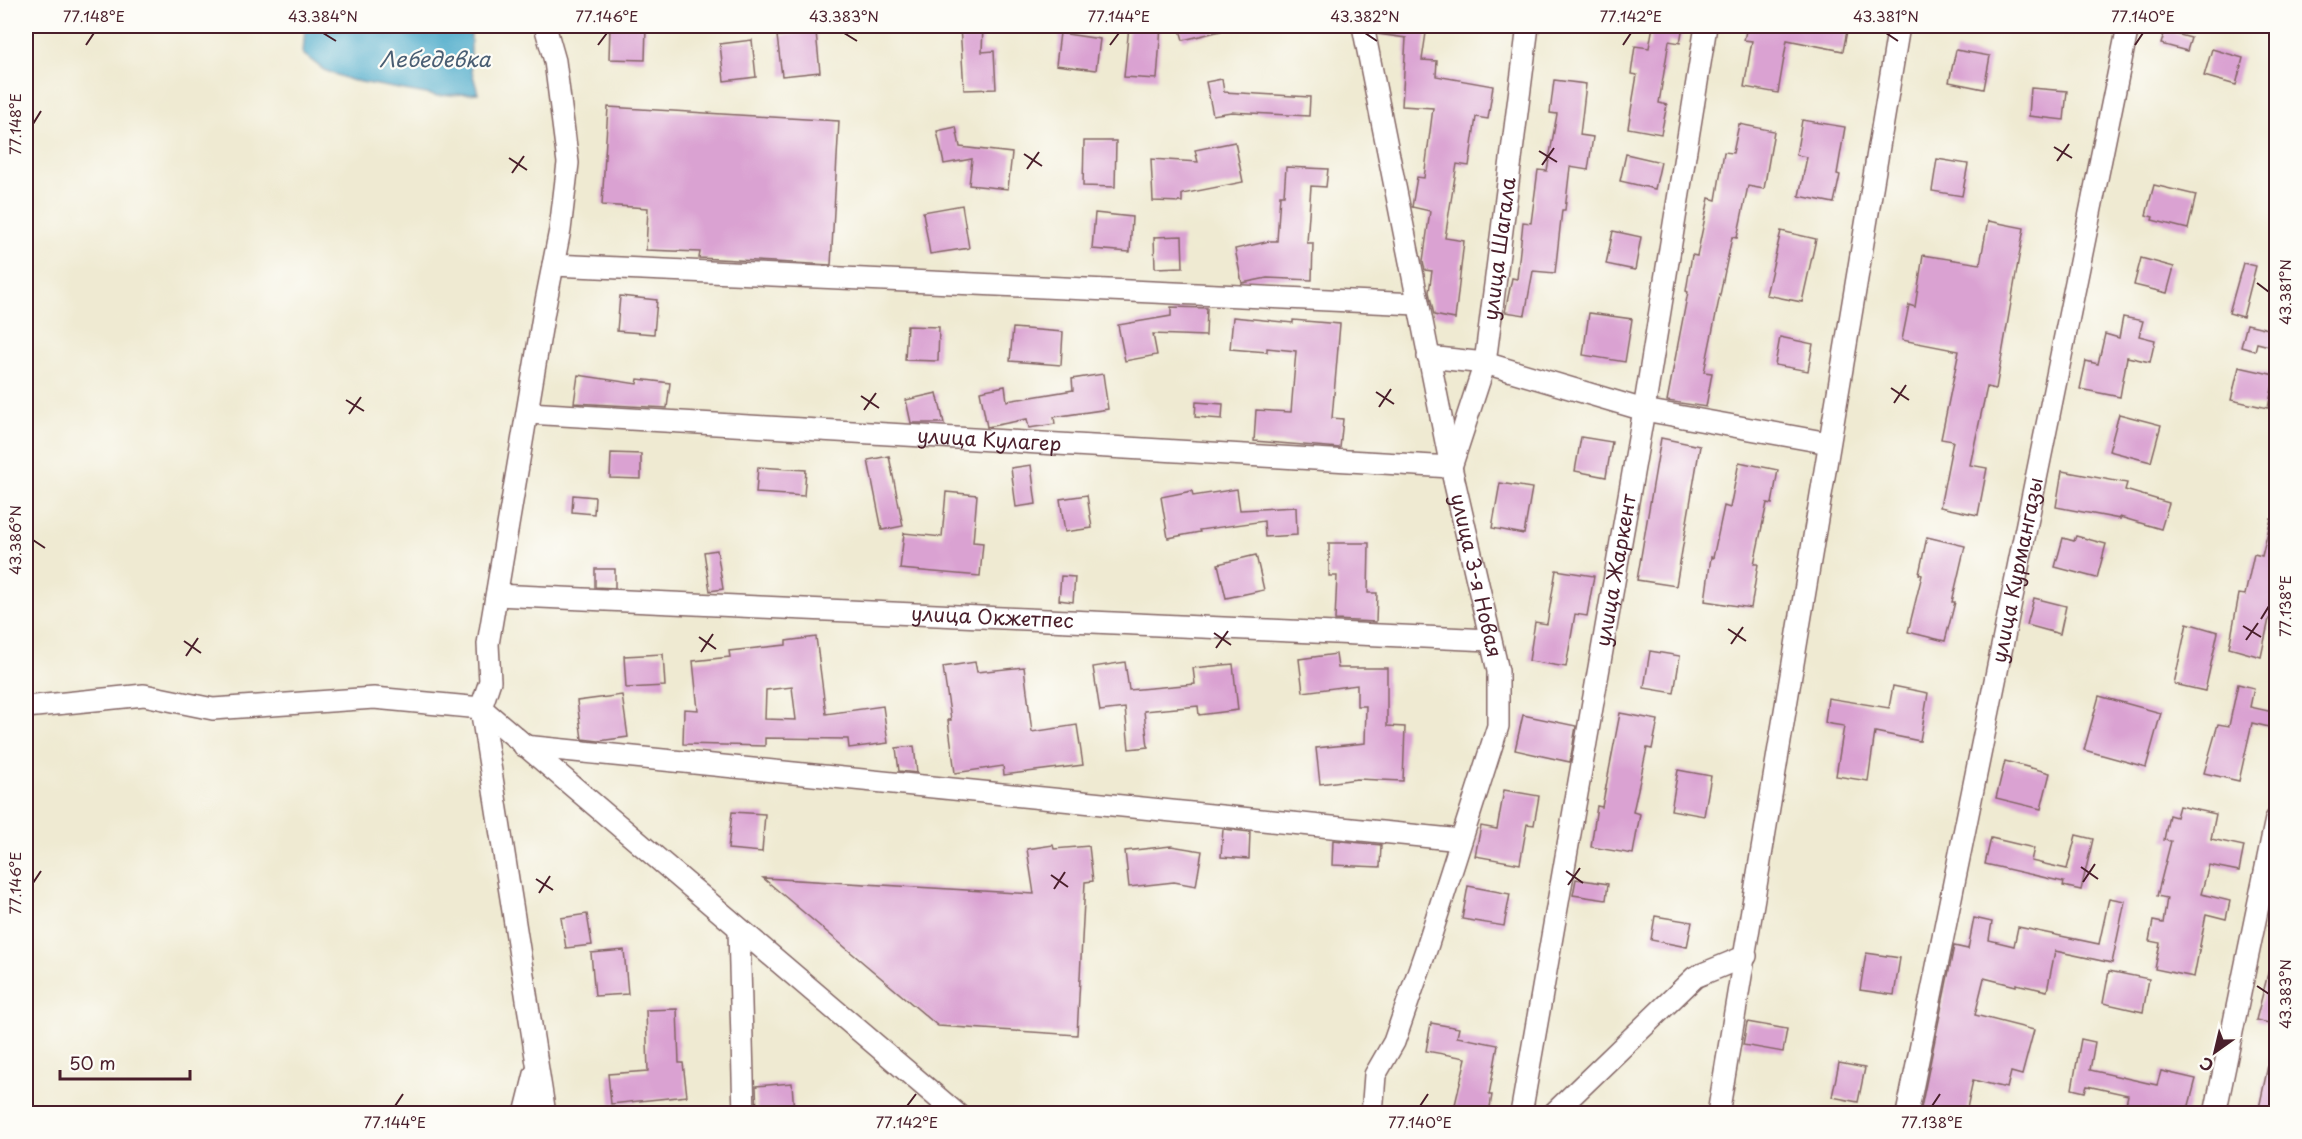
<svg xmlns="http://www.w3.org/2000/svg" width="2302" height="1139" font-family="'Playpen Sans',sans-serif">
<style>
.water{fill:#4baaca;stroke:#4a647a;stroke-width:1.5}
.building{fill:#daa2d2;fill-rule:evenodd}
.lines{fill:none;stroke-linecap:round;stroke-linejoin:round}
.minor-casing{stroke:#846665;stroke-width:24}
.minor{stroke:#fff;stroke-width:21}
.ticks{fill:none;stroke:#4a1f2b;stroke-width:2}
.labels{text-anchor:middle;stroke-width:4.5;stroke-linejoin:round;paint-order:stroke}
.street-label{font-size:20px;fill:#4a1f2b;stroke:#fdfcf7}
.water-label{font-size:21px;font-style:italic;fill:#4a5e73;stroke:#fdfcf7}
.neatline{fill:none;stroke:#4a1f2b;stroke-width:2}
.ticks-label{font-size:15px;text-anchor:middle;fill:#4a1f2b}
</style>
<rect width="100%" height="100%" fill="#fdfcf7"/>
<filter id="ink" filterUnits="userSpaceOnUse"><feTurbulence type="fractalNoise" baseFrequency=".0167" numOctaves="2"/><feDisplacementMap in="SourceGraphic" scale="12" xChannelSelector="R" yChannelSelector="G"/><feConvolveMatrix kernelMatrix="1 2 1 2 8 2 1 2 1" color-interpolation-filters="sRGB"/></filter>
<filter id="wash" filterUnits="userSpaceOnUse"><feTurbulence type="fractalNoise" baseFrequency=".008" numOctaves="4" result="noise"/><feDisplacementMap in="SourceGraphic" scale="24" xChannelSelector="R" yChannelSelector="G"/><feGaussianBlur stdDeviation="1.35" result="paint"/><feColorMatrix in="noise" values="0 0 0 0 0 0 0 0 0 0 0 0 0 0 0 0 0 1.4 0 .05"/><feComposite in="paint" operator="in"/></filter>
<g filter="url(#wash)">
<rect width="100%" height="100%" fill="#efead2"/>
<path class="water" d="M305 26H471V68L478 93 437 96 350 80 324 70 303 54Z"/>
<g id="blocks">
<g class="building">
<path d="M610 26H646L645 60 609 59Z"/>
<path d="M960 26H983L982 52 994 51 996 89 964 90Z"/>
<path d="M1129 26H1161L1157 79 1124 77Z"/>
<path d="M1179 26H1220L1221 31 1183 40Z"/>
<path d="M1377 26H1427L1422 60 1437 61 1436 76 1493 86 1488 119 1476 117 1469 166 1457 164 1445 238 1464 241 1455 319 1434 315 1429 292 1432 271 1425 270 1423 261 1430 211 1412 207 1417 177 1424 178 1433 108 1402 106 1406 38 1378 34Z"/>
<path d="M1653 26H1683L1680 43 1669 41 1659 103 1667 105 1661 134 1628 128 1637 75 1631 74 1635 46 1649 48Z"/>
<path d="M1747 26H1848L1843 51 1787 40 1778 93 1744 87 1752 41 1744 40Z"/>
<path d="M2165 31 2191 38 2187 51 2161 44Z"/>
<path d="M816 32 820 72 782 76 777 36Z"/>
<path d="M1060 33 1100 39 1096 70 1056 65Z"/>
<path d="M752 40 756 77 724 81 720 44Z"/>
<path d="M2212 49 2243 58 2236 85 2204 76Z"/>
<path d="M1956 50 1990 56 1984 89 1949 82Z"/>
<path d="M1222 79 1224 92 1310 97 1309 116 1231 112 1213 115 1206 82Z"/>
<path d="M1554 80 1586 84 1580 135 1593 137 1588 170 1570 167 1565 210H1562L1555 273 1533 271 1525 315 1505 312 1512 278 1517 279 1523 222 1531 223 1538 170 1547 171 1557 114 1550 113Z"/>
<path d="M2031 88 2067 91 2064 120 2029 116Z"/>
<path d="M608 107 839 121 831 265 699 258 700 252 646 250 648 208 602 205Z"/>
<path d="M1802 120 1845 127 1837 174 1840 175 1834 203 1799 196 1807 157 1796 155Z"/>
<path d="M1739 124 1774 131 1764 189 1748 186 1737 238 1732 237 1704 372 1712 373 1706 407 1667 401 1688 292 1686 291 1692 255 1697 256 1709 198 1716 200 1724 152 1733 153Z"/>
<path d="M956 127 960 147 1012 153 1008 189 969 185 972 159 944 164 937 131Z"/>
<path d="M1084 141H1116L1115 187 1083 186Z"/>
<path d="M1235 142 1243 182 1182 194V202L1153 201 1151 159 1198 162 1195 150Z"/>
<path d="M1626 154 1661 162 1655 189 1620 181Z"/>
<path d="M1937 159 1968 164 1962 196 1932 191Z"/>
<path d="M1286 167 1328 169 1326 187 1311 186 1307 243H1313L1312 280 1267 278 1242 283 1235 249 1270 241H1277L1280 195H1284Z"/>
<path d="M2154 185 2196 195 2188 229 2152 220 2153 217 2146 215Z"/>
<path d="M962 205 969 248 930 254 923 212Z"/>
<path d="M1095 213 1132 217 1130 252 1092 249Z"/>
<path d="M1988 221 2024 228 1996 389 1987 387 1970 465 1987 468 1978 515 1940 507 1953 441 1941 439 1959 351 1902 340 1909 305 1915 307 1923 255 1980 264Z"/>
<path d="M1613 231 1641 237 1635 270 1606 264Z"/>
<path d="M1781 231 1816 239 1802 302 1766 295Z"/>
<path d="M1182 236 1183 267 1155 268 1154 237Z"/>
<path d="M2141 258 2174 267 2167 293 2134 285Z"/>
<path d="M2243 263 2256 266 2243 317 2229 313Z"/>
<path d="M620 296 657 300 654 334 617 331Z"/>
<path d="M1171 307 1207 308 1206 336 1153 334 1157 355 1125 361 1118 325 1171 316Z"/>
<path d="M1589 313 1632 319 1625 362 1583 355Z"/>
<path d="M1233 317 1293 323V320L1340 324 1332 418 1343 419 1340 448 1254 441 1256 410 1291 412 1296 351 1267 348V352L1230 349Z"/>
<path d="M2123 317 2143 321 2139 336 2155 340 2150 362 2127 357 2120 397 2080 389 2086 361 2098 364 2105 334 2119 338Z"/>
<path d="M2247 324 2277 331V348L2257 343 2255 351 2241 347Z"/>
<path d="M907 326 939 327 938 361 905 360Z"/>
<path d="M1013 328 1063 332 1061 365 1010 361Z"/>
<path d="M1780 337 1813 344 1808 371 1775 365Z"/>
<path d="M2239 367 2275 375 2268 408 2231 400Z"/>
<path d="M1103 374 1108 409 1054 417 1055 424 1029 428 1027 419 987 427 980 391 1005 386 1007 401 1073 390 1072 379Z"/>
<path d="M578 375 637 384 638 379 670 383 667 408 574 403Z"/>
<path d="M937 393 944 423H911L906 400Z"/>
<path d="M1196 402 1223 404 1222 419 1195 417Z"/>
<path d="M2119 414 2161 425 2151 462 2109 451Z"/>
<path d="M1581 437 1612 442 1606 477 1575 471Z"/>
<path d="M1661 438 1700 446 1676 586 1637 580Z"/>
<path d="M611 453 641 454V479L610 478Z"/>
<path d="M889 456 903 526 882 530 868 460Z"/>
<path d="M1739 462 1778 470 1772 504 1767 503 1754 564H1758L1751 608 1705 601 1711 557 1713 558 1724 506 1730 508Z"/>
<path d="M1031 465 1036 504 1016 507 1011 468Z"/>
<path d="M758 467 806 470 804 496 756 493Z"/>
<path d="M2062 471 2127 483 2125 490 2169 503 2161 529 2120 517V519L2056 507Z"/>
<path d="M1500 483 1532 488 1524 534 1492 528Z"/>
<path d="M1237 489 1240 510 1296 507 1297 535 1265 537 1264 521 1199 530 1200 532 1168 538 1161 497 1192 491 1193 496Z"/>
<path d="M946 492 977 495 973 542 983 543 980 576 900 569 904 533 942 537Z"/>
<path d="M573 495 595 497 594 514 572 512Z"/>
<path d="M1087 495 1092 528 1065 532 1060 499Z"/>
<path d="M2271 519 2277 520V621L2269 619 2261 657 2229 648 2239 594 2245 595 2254 554 2262 556Z"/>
<path d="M2076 536 2106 544 2097 578 2055 567 2063 538 2074 541Z"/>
<path d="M1927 537 1965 546 1952 602H1955L1945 641 1908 632 1922 575 1919 574Z"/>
<path d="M1329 543H1369L1368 593H1377L1376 622 1335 620 1337 576H1329Z"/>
<path d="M717 550 723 589 710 591 704 552Z"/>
<path d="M1256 555 1264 590 1226 598 1218 564Z"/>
<path d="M595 569H615V588L595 587Z"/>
<path d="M1556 570 1594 576 1587 616 1575 614 1566 667 1529 661 1535 622 1547 624Z"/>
<path d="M1061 576 1075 577 1073 602 1059 600Z"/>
<path d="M2034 598 2066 606 2060 634 2027 625Z"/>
<path d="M2187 623 2218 632 2205 691 2174 684Z"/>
<path d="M816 637 826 714 883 706 888 743 849 748 848 739 765 738V746L683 744 684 709 698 710 693 661 730 657 729 651 786 645V641ZM792 687 796 720 765 719 766 690Z"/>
<path d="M1650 651 1680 656 1674 693 1644 688Z"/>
<path d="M663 654 665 686 626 688 624 656Z"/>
<path d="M1336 654 1338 668H1387V726L1405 727 1403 781 1357 779 1320 784 1316 748 1365 743 1366 706H1357V685L1303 692 1299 659Z"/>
<path d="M975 662 977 672 1024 667 1032 732 1077 725 1083 765 1004 775 1003 766 955 773 948 720H951L943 667Z"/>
<path d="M1125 662 1129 690 1195 684 1193 668 1233 664 1238 710 1199 715 1198 706 1144 711 1148 747 1129 749 1125 708 1100 711 1093 667Z"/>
<path d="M2238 684 2254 688 2250 707 2273 712 2269 727 2252 723 2239 781 2204 773 2218 724 2229 726Z"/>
<path d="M1893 686 1928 693 1920 741 1875 732 1868 781 1836 776 1844 726 1825 723 1828 698 1889 708Z"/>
<path d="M622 695 628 737 599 741 582 739 577 701Z"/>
<path d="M2099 696 2161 713 2146 767 2084 750Z"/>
<path d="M1620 713 1658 720 1652 749 1647 748 1633 812 1640 814 1633 854 1591 847 1597 806 1602 807Z"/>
<path d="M1523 715 1576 726 1570 762 1515 750Z"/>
<path d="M914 746 917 773 899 771 896 748Z"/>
<path d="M2005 761 2050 773 2041 809 1996 798Z"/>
<path d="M1678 770 1711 776 1704 816 1671 810Z"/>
<path d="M1504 790 1539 796 1534 825 1527 824 1520 864 1475 856 1481 826 1497 829Z"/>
<path d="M2179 806 2216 814 2211 839 2244 846 2239 871 2209 865 2201 894 2230 901 2226 919 2206 914 2194 977 2155 969 2160 943 2149 941 2153 921 2163 923 2167 898 2157 896 2171 841 2164 840 2169 815 2176 817Z"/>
<path d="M732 812 765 814 762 852 728 849Z"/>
<path d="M1223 829 1250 832 1249 859 1221 857Z"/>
<path d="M2076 835 2093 839 2081 890 2063 886 2064 882 1985 864 1991 838 2034 848 2031 861 2067 869Z"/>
<path d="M1333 840 1381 845 1380 867 1332 865Z"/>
<path d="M1053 845 1054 849 1089 846 1093 881 1085 882 1077 1035 938 1026 763 878 1034 894 1027 849Z"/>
<path d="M1171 846 1202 851 1196 886 1174 882 1129 887 1125 851Z"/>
<path d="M1576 879 1608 884 1606 900 1573 895Z"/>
<path d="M1468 886 1510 894 1504 926 1462 919Z"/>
<path d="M2109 898 2125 901 2112 963 2055 951 2047 991 2016 984V986L1984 978 1975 1015 2034 1030 2022 1075 2011 1072 2007 1088 1973 1080 1966 1113H1920L1954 946 1968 949 1974 918 1992 922 1989 940 2014 946 2018 927 2099 944Z"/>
<path d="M587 914 592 945 566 948 561 918Z"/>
<path d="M1655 916 1692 922 1687 947 1651 940Z"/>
<path d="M624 950 628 994 595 996 591 953Z"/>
<path d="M1866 953 1900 958 1894 995 1860 990Z"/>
<path d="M2272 958H2277V1025L2256 1020Z"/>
<path d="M2109 971 2149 979 2143 1012 2103 1003Z"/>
<path d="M677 1009 679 1063H683L687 1096 611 1104 608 1074 648 1071 646 1010Z"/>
<path d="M1747 1022 1787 1029 1783 1052 1743 1045Z"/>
<path d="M1431 1023 1459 1028 1457 1037 1498 1045 1489 1095H1492L1489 1113H1453L1466 1058 1426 1051Z"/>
<path d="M2081 1039 2095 1042 2090 1070 2157 1085 2161 1071 2196 1079 2187 1113H2124L2128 1095 2087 1086 2085 1092 2072 1089Z"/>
<path d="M2270 1056 2277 1057V1113H2258Z"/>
<path d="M1839 1063 1865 1068 1858 1102 1832 1097Z"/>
<path d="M792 1083 794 1113H757L756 1086Z"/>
</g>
</g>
</g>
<g filter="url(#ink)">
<use href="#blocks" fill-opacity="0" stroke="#846665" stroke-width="1.5"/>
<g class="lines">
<defs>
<g id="minor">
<path d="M545 26 555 61 568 163 560 230 544 311 488 644 490 681 481 708 545 1114"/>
<path id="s1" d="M1363 26 1451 467 1498 671V726L1427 947 1394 1042 1375 1075 1372 1114"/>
<path d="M553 265 1417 304"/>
<path d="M1428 357 1485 363 1644 410 1829 443"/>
<path id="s2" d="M528 413 1451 467 1485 363 1528 26"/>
<path id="s3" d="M497 595 1490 640"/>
<path d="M26 707 144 695 213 709 374 698 481 708 957 1114"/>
<path d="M524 746 1461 840"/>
<path d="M739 930 744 1114"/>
<path d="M525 1114 535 1074"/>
<path id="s4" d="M1521 1114 1644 410 1706 26"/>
<path d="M1553 1114 1695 977 1746 956"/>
<path d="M1718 1114 1899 26"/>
<path id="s5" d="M1907 1114 2128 26"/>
<path d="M2215 1114 2276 819"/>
</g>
</defs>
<use href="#minor" class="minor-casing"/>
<use href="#minor" class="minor"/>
</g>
</g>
<path class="ticks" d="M323 33 336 41M844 33 857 41M1365 33 1377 41M1886 33 1898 41M86 45 94 33M598 45 607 33M1110 45 1119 33M1623 45 1631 33M2135 45 2143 33M33 124 41 111M2054 147 2072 158M1539 151 1557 162M1024 154 1042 166M509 158 527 170M2057 161 2069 144M1542 165 1554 148M1027 169 1039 152M512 173 524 156M2257 283 2269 292M1891 388 1909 400M1376 392 1394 404M861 396 879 408M346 400 364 411M1894 403 1906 385M1379 407 1391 389M864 410 876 393M349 414 361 397M33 540 45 548M2261 619 2269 606M2243 626 2261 637M1728 629 1746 641M1214 633 1231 645M699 637 716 649M2246 640 2258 623M184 641 201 653M1731 644 1743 627M1216 648 1228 631M701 652 713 634M186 656 198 638M2081 867 2098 879M1566 871 1583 883M1051 875 1068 887M536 879 553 890M2083 882 2095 864M33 883 41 871M1568 885 1580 868M1054 889 1065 872M539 893 550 876M2257 986 2269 994M395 1106 403 1094M907 1106 916 1094M1420 1106 1428 1094M1932 1106 1940 1094"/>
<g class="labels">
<g class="street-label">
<text dy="7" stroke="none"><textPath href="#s2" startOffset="1149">улица Шагала</textPath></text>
<text dy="7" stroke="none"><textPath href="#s2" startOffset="462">улица Кулагер</textPath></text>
<text dy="7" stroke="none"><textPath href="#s4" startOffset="552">улица Жаркент</textPath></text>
<text dy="7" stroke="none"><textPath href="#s5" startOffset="555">улица Курмангазы</textPath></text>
<text dy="7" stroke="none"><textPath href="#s1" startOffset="561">улица 3-я Новая</textPath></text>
<text dy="7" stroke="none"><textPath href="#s3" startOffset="496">улица Окжетпес</textPath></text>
</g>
<g class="water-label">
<text x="435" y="67">Лебедевка</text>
</g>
</g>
<rect width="2302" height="1139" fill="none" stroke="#fdfcf7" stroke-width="66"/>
<g transform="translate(2215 1052) rotate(214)" stroke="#fdfcf7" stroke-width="4.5" paint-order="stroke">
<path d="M0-4.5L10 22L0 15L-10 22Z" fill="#4a1f2b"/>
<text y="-9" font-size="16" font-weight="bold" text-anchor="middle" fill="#4a1f2b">С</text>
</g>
<path d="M60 1070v9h130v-9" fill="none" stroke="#4a1f2b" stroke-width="3"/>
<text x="69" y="1070" font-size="18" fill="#4a1f2b" stroke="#fdfcf7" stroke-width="4.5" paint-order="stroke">50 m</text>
<rect x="33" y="33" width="2236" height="1073" class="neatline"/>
<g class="ticks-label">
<text x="94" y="22">77.148°E</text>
<text x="323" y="22">43.384°N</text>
<text x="607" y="22">77.146°E</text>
<text x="844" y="22">43.383°N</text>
<text x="1119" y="22">77.144°E</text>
<text x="1365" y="22">43.382°N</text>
<text x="1631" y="22">77.142°E</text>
<text x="1886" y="22">43.381°N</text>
<text x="2143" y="22">77.140°E</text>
<text transform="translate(16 124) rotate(-90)" y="5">77.148°E</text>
<text transform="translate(2286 292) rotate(-90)" y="5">43.381°N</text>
<text transform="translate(16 540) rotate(-90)" y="5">43.386°N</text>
<text transform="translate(2286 606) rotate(-90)" y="5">77.138°E</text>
<text transform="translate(16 883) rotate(-90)" y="5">77.146°E</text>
<text transform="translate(2286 994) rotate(-90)" y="5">43.383°N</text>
<text x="395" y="1128">77.144°E</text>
<text x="907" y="1128">77.142°E</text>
<text x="1420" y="1128">77.140°E</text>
<text x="1932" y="1128">77.138°E</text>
</g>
</svg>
